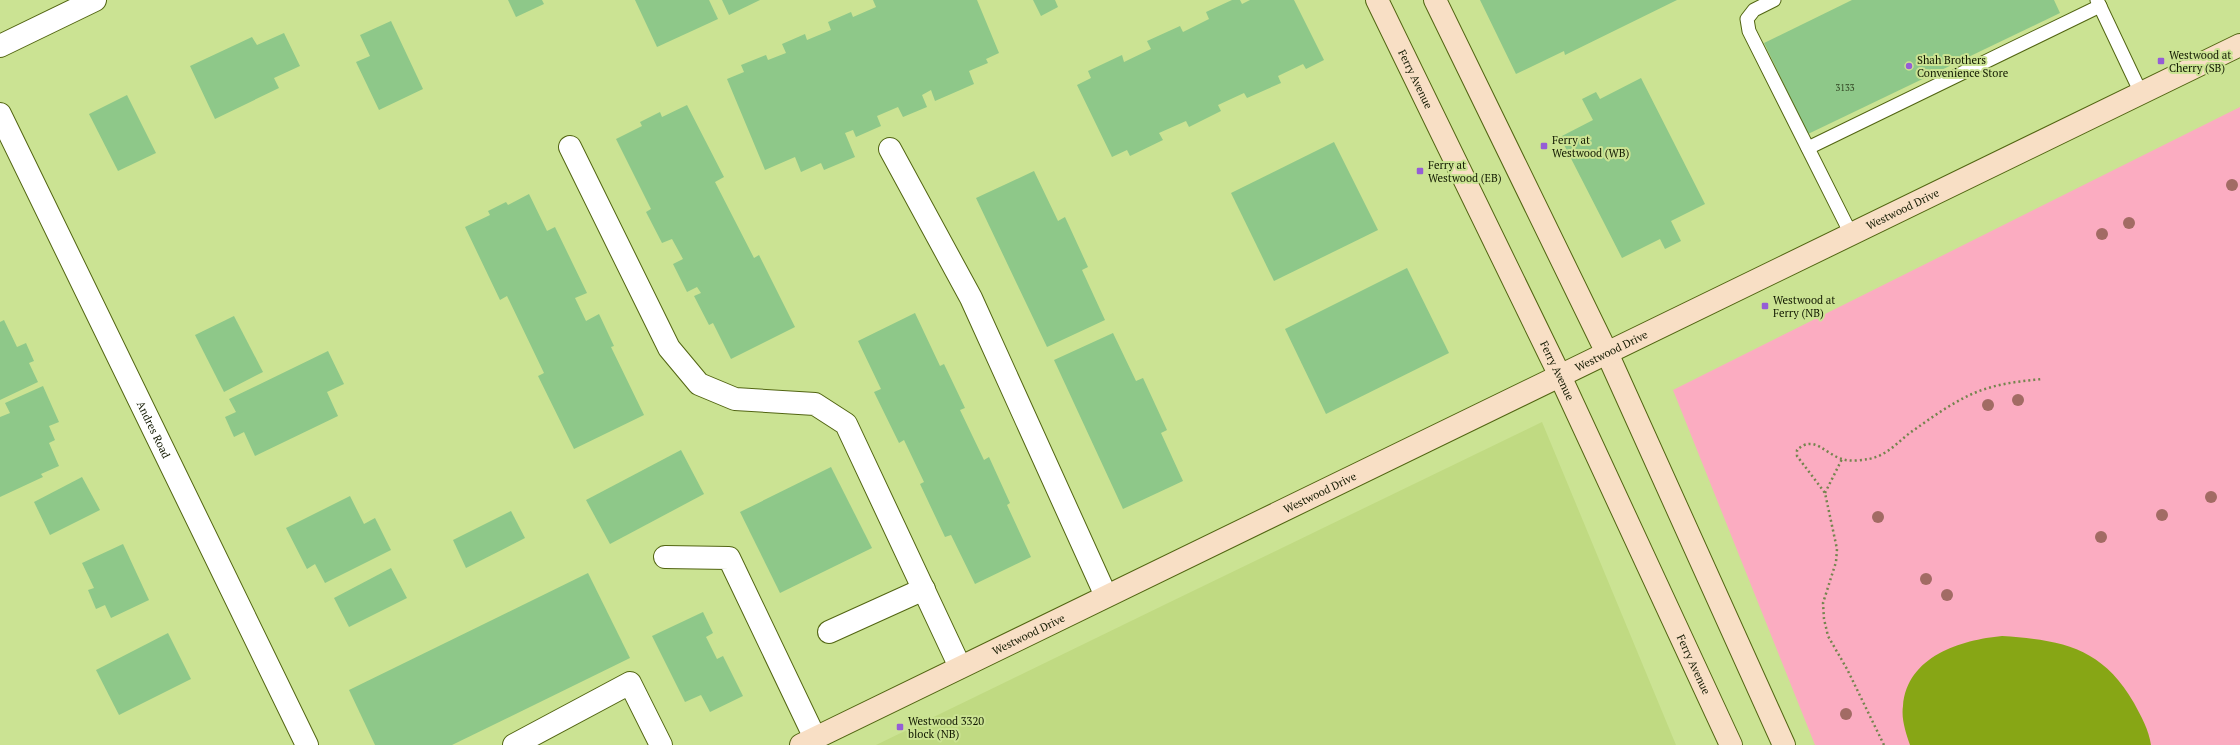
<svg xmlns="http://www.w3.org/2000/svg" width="2240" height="745" font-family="'PT Serif',serif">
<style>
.built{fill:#c0da82}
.green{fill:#fbacc1}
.water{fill:#87a615}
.building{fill:#8ec889}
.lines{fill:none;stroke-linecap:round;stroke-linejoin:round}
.lane-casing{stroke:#526512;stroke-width:15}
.street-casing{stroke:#526512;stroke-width:24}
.secondary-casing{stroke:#526512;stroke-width:24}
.path{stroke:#74844e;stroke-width:2.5;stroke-dasharray:2 3;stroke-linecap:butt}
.lane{stroke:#fff;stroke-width:13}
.street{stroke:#fff;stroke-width:22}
.secondary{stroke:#f8dfc5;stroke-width:22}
.tree{fill:#a26b64}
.poi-dot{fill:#955ed6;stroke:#cbe393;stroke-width:1.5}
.labels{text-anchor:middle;stroke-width:4;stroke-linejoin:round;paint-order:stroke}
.number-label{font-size:9px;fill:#314522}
.poi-label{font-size:11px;fill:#121900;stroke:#cbe393;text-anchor:start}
.street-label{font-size:11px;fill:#121900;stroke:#cbe393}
</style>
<rect width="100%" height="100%" fill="#cbe393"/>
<path class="built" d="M1542 422 1676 745H876L1166 604Z"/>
<path class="green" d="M2240 107V745H1815L1673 390Z"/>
<path class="water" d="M2002 636C2062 640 2102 647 2134 703 2141 716 2149 730 2151 745H1910C1906 733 1901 719 1903 706 1907 656 1961 640 2002 636Z"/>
<g class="building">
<path d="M508 0H542L544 4 516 17Z"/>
<path d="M635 0H709L718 19 657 47Z"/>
<path d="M722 0H760L729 15Z"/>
<path d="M873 0H977L999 53 986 59 988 63 969 71 974 84 935 101 931 90 922 95 927 107 903 117 898 107 877 116 881 126 856 137 853 130 845 133 855 157 824 170 821 163 801 172 795 157 765 170 727 79 744 72 741 65 766 55 768 60 786 53 782 44 805 34 807 40 831 30 828 22 851 12 853 17 876 7Z"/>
<path d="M1033 0H1055L1058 7 1041 16Z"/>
<path d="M1232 0H1240L1242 4 1250 0H1294L1324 60 1306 69 1303 64 1278 76 1281 83 1247 98 1244 93 1218 105 1221 111 1189 127 1186 121 1159 133 1163 140 1130 156 1127 150 1112 157 1077 85 1091 78 1088 71 1122 55 1124 62 1151 49 1147 41 1180 26 1183 32 1209 19 1206 12Z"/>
<path d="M1480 0H1677L1565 55 1564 51 1516 74Z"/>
<path d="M1852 0H2054L2060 13 1808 134 1764 43Z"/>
<path d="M391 21 423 89 379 110 356 62 370 56 360 35Z"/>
<path d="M284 33 300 66 274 78 279 88 215 119 190 66 252 37 257 45Z"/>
<path d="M1641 78 1705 204 1671 221 1681 241 1665 249 1660 239 1622 258 1560 137 1593 120 1582 99 1596 92 1600 99Z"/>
<path d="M127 95 156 153 118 171 89 114Z"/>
<path d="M687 105 724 177 715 182 754 258 759 255 795 327 731 359 713 323 709 325 694 296 701 293 697 287 687 292 673 264 683 259 672 239 662 243 646 212 651 209 616 139 642 126 640 122 660 112 662 117Z"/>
<path d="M1334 142 1378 230 1274 281 1231 193Z"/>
<path d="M1034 171 1058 221 1065 217 1088 267 1082 270 1105 320 1047 347 976 198Z"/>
<path d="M529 194 547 231 555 227 587 293 575 298 586 321 599 314 614 346 611 347 644 415 574 449 538 376 544 373 507 296 500 300 465 227 490 215 488 211 506 202 508 205Z"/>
<path d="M1407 268 1449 353 1326 414 1285 329Z"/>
<path d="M915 313 940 366 944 364 965 408 960 410 984 460 989 457 1010 503 1007 505 1031 557 975 584 951 535 945 537 920 484 924 482 904 440 899 443 874 392 881 389 858 341Z"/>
<path d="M234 316 263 372 224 392 195 335Z"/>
<path d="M4 320 17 347 26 343 34 361 29 363 38 382 0 400V322Z"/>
<path d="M1113 333 1136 381 1143 378 1167 430 1161 433 1183 481 1123 509 1054 360Z"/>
<path d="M328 351 344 384 327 392 338 416 255 456 244 432 234 437 225 417 236 412 229 399Z"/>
<path d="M43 386 59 422 49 426 55 440 49 443 59 466 41 474 43 477 0 497V417L10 413 5 403Z"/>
<path d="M681 450 704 494 610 544 586 500Z"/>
<path d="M831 467 872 548 780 593 740 512Z"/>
<path d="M82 477 100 510 50 535 34 502Z"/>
<path d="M350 496 364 524 375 518 391 550 325 583 315 564 307 569 286 528Z"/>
<path d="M511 511 525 538 466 568 453 540Z"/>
<path d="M123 544 149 600 111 618 105 605 96 609 88 590 94 588 82 563Z"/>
<path d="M391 568 407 598 349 627 334 598Z"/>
<path d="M588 573 630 658 452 745H375L349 690Z"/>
<path d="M703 612 713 633 706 637 717 659 723 656 743 696 710 712 701 695 685 702 652 636Z"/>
<path d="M168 633 191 679 119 715 96 670Z"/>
</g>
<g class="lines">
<defs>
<g id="lane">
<path d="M1774 0 1754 10 1747 19 1749 31 1851 234"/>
<path d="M2097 0 2141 93"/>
<path d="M1808 148 2100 6"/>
</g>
<g id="street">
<path d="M0 46 95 0"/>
<path id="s1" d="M0 114 307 745"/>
<path d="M570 147 669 348 699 384 735 399 815 404 846 424 960 667"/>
<path d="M890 149 971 298 1106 596"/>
<path d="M665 557 729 558 815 738"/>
<path d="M829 632 924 589"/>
<path d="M514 745 630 683 661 745"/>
</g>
<g id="secondary">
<path id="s2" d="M1377 0 1560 376 1731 745"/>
<path d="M1435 0 1607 353 1784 745"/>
<path id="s3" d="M801 745 2240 45"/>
</g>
</defs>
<use href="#lane" class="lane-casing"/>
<use href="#street" class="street-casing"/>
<use href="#secondary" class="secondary-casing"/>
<g class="path">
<path d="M1825 493 1842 459"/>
<path d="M1884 745 1847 669 1828 636 1824 619 1823 603 1836 562 1837 549 1825 493 1797 456V450C1814 434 1825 454 1842 459 1850 462 1861 460 1869 459 1889 455 1899 440 1914 430 1935 415 1959 398 1982 390 2002 383 2022 381 2042 379"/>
</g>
<use href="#lane" class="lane"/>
<use href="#street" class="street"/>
<use href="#secondary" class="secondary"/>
</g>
<g class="tree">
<circle cx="2232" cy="185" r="6"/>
<circle cx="2129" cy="223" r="6"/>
<circle cx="2102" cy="234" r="6"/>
<circle cx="2018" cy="400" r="6"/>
<circle cx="1988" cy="405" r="6"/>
<circle cx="2211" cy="497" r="6"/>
<circle cx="2162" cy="515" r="6"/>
<circle cx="1878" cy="517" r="6"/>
<circle cx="2101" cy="537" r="6"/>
<circle cx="1926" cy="579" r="6"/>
<circle cx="1947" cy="595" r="6"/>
<circle cx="1846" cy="714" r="6"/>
</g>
<g class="poi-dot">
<rect x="2157" y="57" width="8" height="8" rx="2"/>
<circle cx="1909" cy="66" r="4"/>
<rect x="1540" y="142" width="8" height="8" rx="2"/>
<rect x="1416" y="167" width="8" height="8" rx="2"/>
<rect x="1761" y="302" width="8" height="8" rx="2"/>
<rect x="896" y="723" width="8" height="8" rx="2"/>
</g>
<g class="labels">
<g class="number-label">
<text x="1845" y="91">3133</text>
</g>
<g class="poi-label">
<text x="2169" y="59">Westwood at<tspan x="2169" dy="13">Cherry (SB)</tspan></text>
<text x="1917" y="64">Shah Brothers<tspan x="1917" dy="13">Convenience Store</tspan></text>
<text x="1552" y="144">Ferry at<tspan x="1552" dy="13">Westwood (WB)</tspan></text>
<text x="1428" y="169">Ferry at<tspan x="1428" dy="13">Westwood (EB)</tspan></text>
<text x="1773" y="304">Westwood at<tspan x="1773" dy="13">Ferry (NB)</tspan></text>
<text x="908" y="725">Westwood 3320<tspan x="908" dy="13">block (NB)</tspan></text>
</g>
<g class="street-label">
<text dy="4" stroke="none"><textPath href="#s2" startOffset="88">Ferry Avenue</textPath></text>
<text dy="4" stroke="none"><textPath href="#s3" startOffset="1225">Westwood Drive</textPath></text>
<text dy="4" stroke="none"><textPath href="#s3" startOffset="901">Westwood Drive</textPath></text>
<text dy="4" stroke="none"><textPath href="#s2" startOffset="412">Ferry Avenue</textPath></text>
<text dy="4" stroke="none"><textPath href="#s1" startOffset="351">Andres Road</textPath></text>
<text dy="4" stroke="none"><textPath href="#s3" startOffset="577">Westwood Drive</textPath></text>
<text dy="4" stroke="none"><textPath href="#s3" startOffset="253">Westwood Drive</textPath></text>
<text dy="4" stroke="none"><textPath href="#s2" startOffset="736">Ferry Avenue</textPath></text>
</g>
</g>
</svg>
